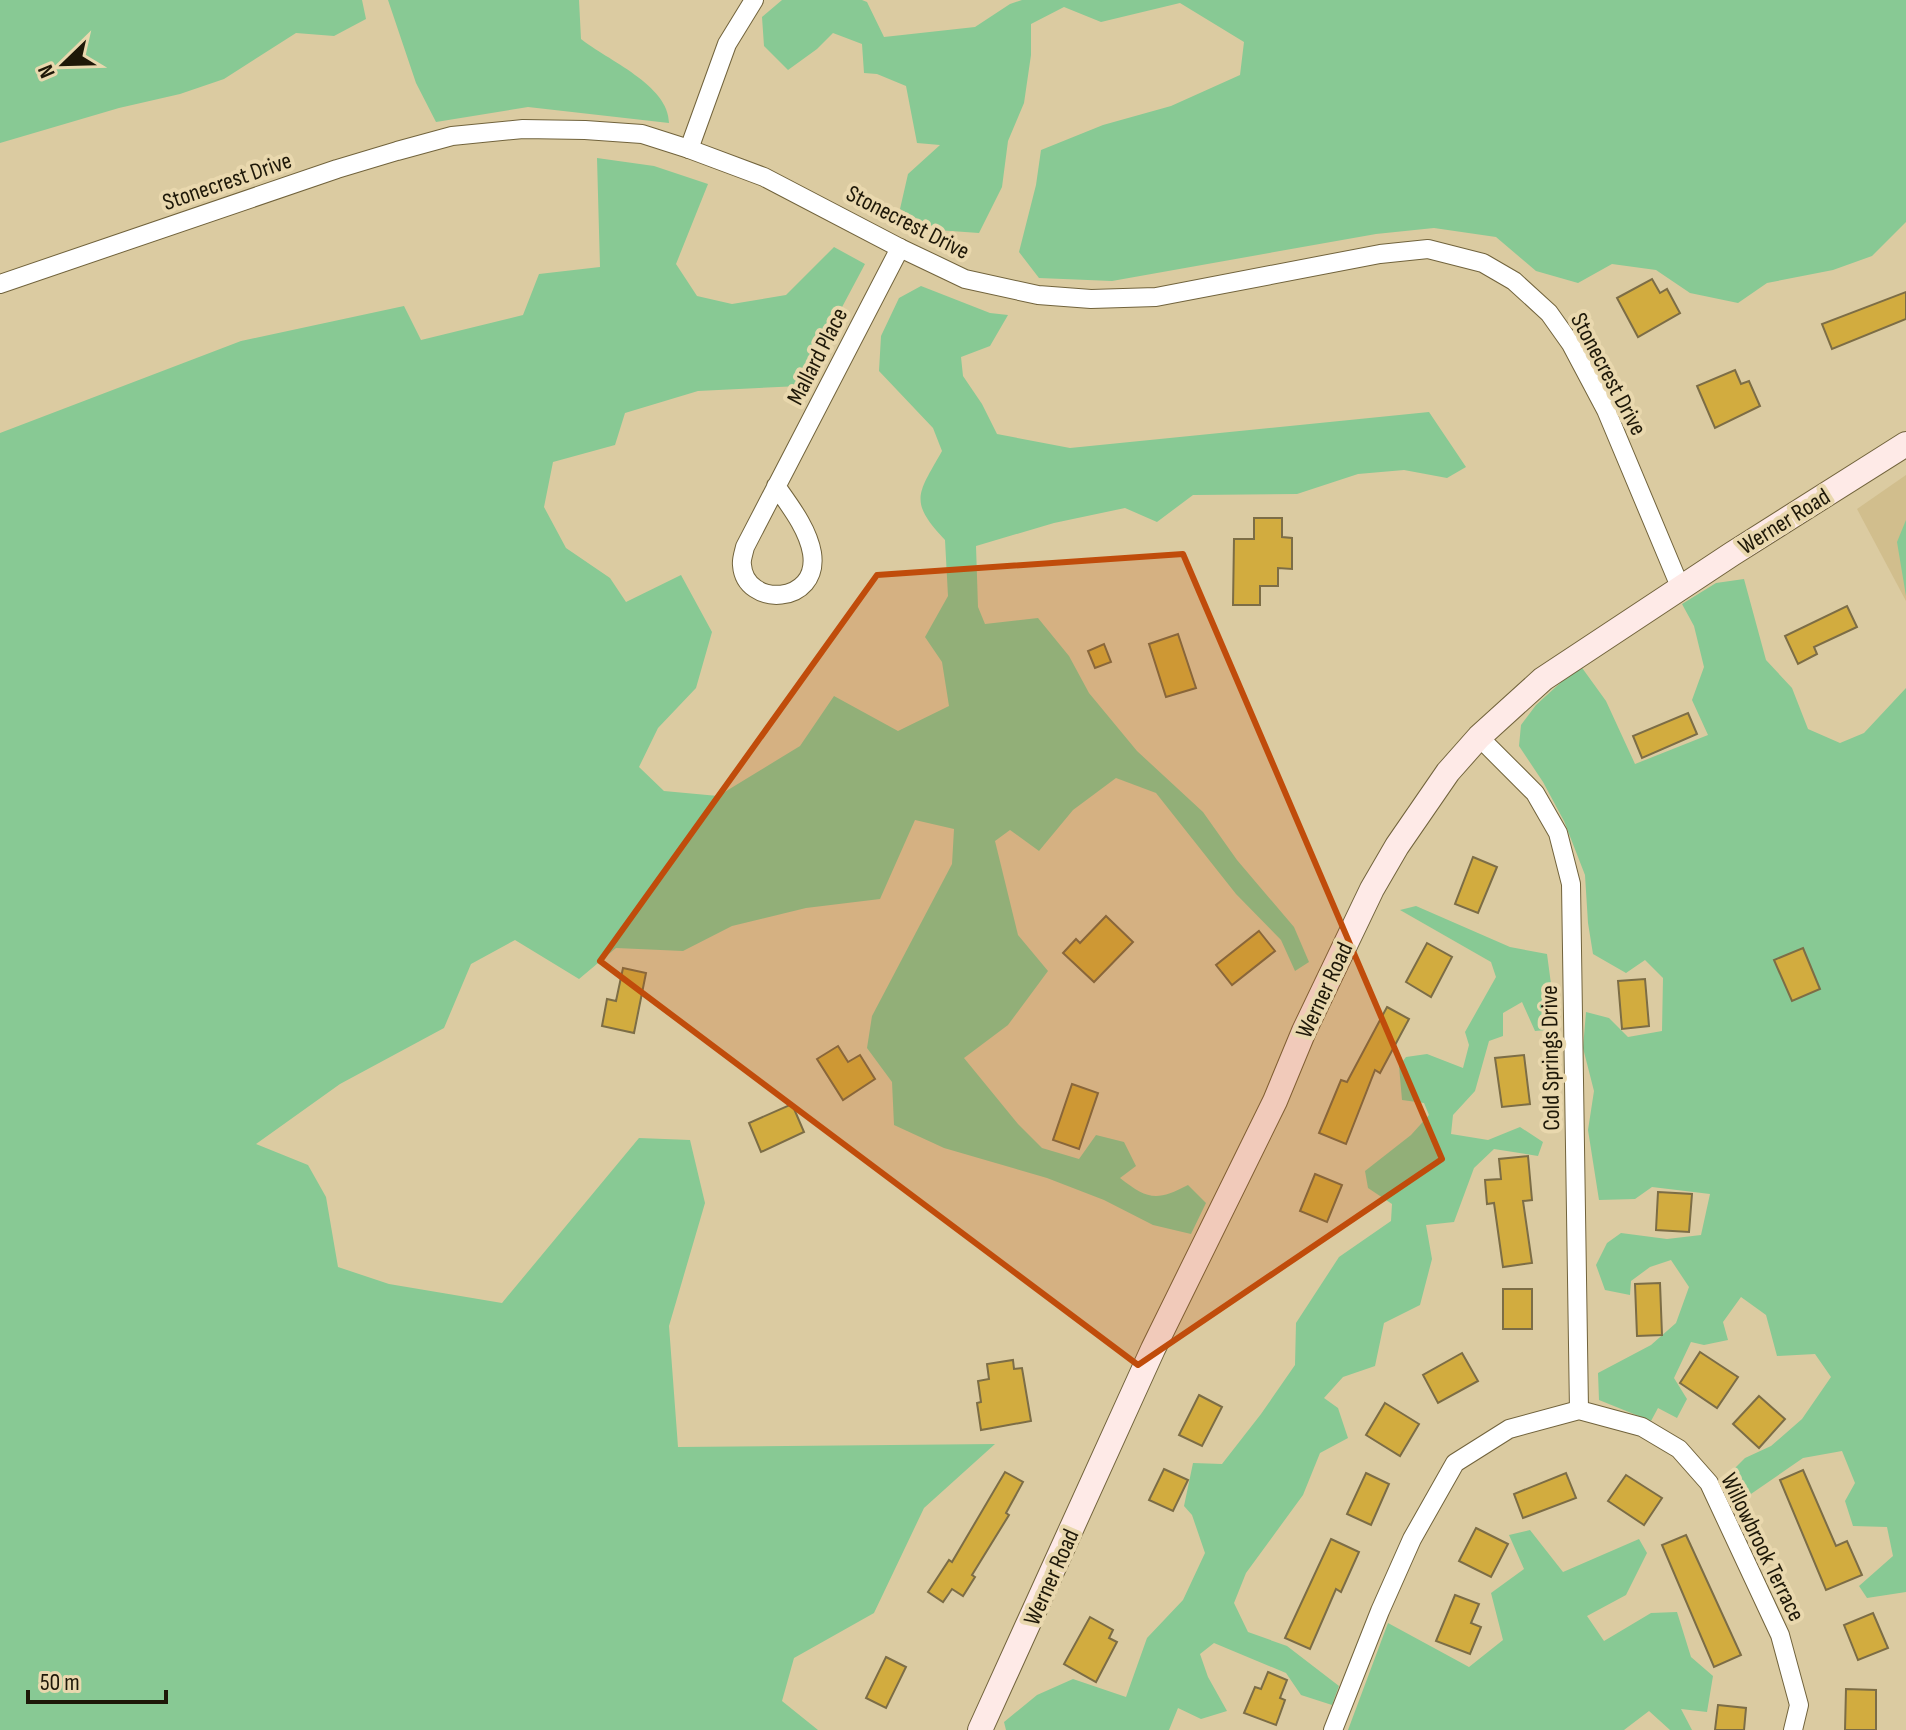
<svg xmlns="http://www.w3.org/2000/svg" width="1906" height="1730" font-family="'Sofia Sans Condensed',sans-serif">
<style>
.built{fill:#d1be8d}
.green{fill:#88c994}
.building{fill:#d2ac3f;stroke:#7c6d46;stroke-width:2}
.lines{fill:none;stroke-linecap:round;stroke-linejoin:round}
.street-casing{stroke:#71633c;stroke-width:20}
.secondary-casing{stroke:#71633c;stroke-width:26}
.street{stroke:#fff;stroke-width:18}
.secondary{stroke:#feeae7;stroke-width:24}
.marked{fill:#c04c0b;fill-opacity:0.2;stroke:#c04c0b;stroke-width:6;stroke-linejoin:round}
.labels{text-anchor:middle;stroke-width:8;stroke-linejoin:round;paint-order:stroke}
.street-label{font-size:24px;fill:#1e1808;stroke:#e9d8ae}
</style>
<rect width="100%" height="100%" fill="#dbcba1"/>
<path class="built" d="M1906 475V601L1857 509Z"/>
<g class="green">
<path d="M0 0H362L366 19 334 36 296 33 224 79 180 94 119 108 0 143Z"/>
<path d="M388 0H579L581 39C607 60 669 85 669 123L528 107 436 122 416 83Z"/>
<path d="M782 0H862L867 2 884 37 975 27 1010 4 1022 0H1906V222L1872 256 1833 270 1767 283 1738 303 1690 293 1656 270 1612 264 1578 283 1536 271 1496 237 1434 228 1376 234 1112 281 1039 278 1019 252 1036 185 1041 150 1103 125 1171 106 1240 75 1244 42 1180 3 1101 22 1064 7 1031 24V55L1024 103 1008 141 1002 187 979 233 937 230 900 209 908 174 940 145 917 143 906 86 877 74 864 73 862 44 833 33 817 49 788 70 764 46 762 17Z"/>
<path d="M597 158 654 166 708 184 676 264 697 296 732 304 786 295 834 247 865 264 800 386 698 391 625 413 615 445 553 462 544 507 566 548 610 578 626 602 681 575 712 632 696 688 658 728 639 767 664 791 718 796 800 746 834 696 898 731 949 706 942 662 925 637 948 596 945 540C908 501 918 494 942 451L933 428 879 371 881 336 899 298 921 286 990 313 1008 315 990 346 961 357 963 376 982 404 997 434 1070 448 1429 412 1466 467 1447 478 1404 470 1358 474 1297 494 1193 495 1157 522 1125 508 1054 523 976 546 978 607 985 624 1038 618 1069 656 1089 693 1137 751 1203 812 1237 860 1294 927 1309 962 1295 971 1281 940 1236 894 1156 793 1116 778 1073 810 1039 851 1010 830 995 841 1018 935 1048 971 1008 1025 964 1058 1018 1124 1042 1148 1079 1159 1096 1135 1124 1142 1136 1166 1120 1178C1147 1199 1156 1202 1188 1185L1206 1203 1191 1234 1153 1225 1104 1200 1047 1178 944 1148 894 1125 892 1082 867 1048 872 1016 952 864 954 829 915 820 880 899 806 908 732 926 683 951 616 948 579 979 515 940 471 964 444 1028 340 1084 256 1144 308 1165 326 1197 338 1267 389 1284 502 1303 639 1138 690 1140 705 1203 669 1326 678 1447 995 1444 924 1508 874 1613 794 1658 782 1701 818 1730H0V433L241 341 404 306 421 340 523 315 539 274 600 267Z"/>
<path d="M1906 520V596L1897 542Z"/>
<path d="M1744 579 1766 660 1792 688 1808 729 1840 743 1864 733 1906 688V1592L1867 1598 1859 1586 1893 1556 1887 1527 1853 1526 1845 1501 1855 1483 1842 1451 1803 1458 1748 1496 1724 1479 1745 1458 1771 1446 1802 1419 1831 1377 1815 1354 1777 1356 1766 1315 1741 1297 1723 1322 1728 1340 1704 1345 1691 1342 1674 1378 1687 1399 1677 1418 1658 1408 1651 1421 1599 1400 1598 1373 1651 1345 1676 1323 1689 1287 1671 1260 1650 1267 1631 1281 1630 1295 1605 1290 1596 1265 1607 1243 1621 1233 1667 1239 1701 1235 1710 1194 1652 1187 1635 1199 1599 1200 1588 1130 1594 1091 1583 1048 1586 1012 1609 1018 1628 1037 1662 1031 1663 978 1645 960 1626 973 1593 954 1588 923 1585 875 1564 821 1543 782 1519 746 1521 725 1536 705 1580 665 1606 701 1635 764 1708 735 1692 700 1704 667 1694 626 1682 604 1716 583Z"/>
<path d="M1416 906 1510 947 1547 954 1557 1029 1535 1031 1522 1002 1503 1013V1036L1489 1041 1475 1091 1453 1115 1451 1134 1488 1140 1520 1127 1543 1142 1538 1156 1494 1149 1474 1168 1454 1222 1426 1225 1432 1259 1420 1305 1384 1323 1375 1366 1343 1377 1324 1398 1338 1408 1348 1438 1320 1453 1303 1495 1246 1573 1234 1603 1248 1632 1287 1646 1339 1686 1332 1705 1301 1695 1286 1673 1214 1643 1200 1654 1208 1677 1227 1711 1201 1719 1178 1708 1169 1730H1006L1004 1722 1037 1695 1073 1679 1126 1697 1147 1638 1183 1600 1205 1553 1192 1515 1184 1506 1193 1463 1222 1464 1261 1414 1295 1365 1296 1323 1339 1257 1391 1221 1392 1204 1368 1188 1365 1171 1411 1135 1429 1115 1424 1103 1402 1100 1399 1066 1406 1057 1427 1054 1463 1068 1469 1045 1465 1032 1496 977 1491 962 1400 910Z"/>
<path d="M1530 1530 1563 1572 1639 1539 1647 1553 1626 1595 1587 1616 1604 1641 1651 1613 1677 1612 1691 1657 1713 1676 1707 1712 1681 1709 1692 1730H1670L1649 1711 1624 1730H1348L1388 1623 1469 1667 1503 1640 1491 1593 1524 1569 1509 1535Z"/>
</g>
<g class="building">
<path d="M1652 279 1660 293 1667 289 1680 313 1638 337 1617 298Z"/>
<path d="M1906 292V319L1832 349 1822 324Z"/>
<path d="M1735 370 1741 384 1749 381 1760 406 1715 428 1697 386Z"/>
<path d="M1254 518H1282V537L1292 538V569L1278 568V586H1260V605H1233L1234 539H1254Z"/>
<path d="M1847 606 1857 627 1814 647 1817 654 1798 664 1785 636Z"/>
<path d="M1178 634 1196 688 1166 697 1149 644Z"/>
<path d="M1104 644 1111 662 1095 668 1088 651Z"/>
<path d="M1688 713 1697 734 1642 758 1633 736Z"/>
<path d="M1473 857 1497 867 1478 913 1455 904Z"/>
<path d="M1106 916 1133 942 1094 982 1063 953 1076 939 1080 943Z"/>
<path d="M1259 931 1275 951 1232 985 1216 965Z"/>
<path d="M1427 943 1452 957 1431 997 1406 982Z"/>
<path d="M1803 948 1820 989 1792 1001 1774 960Z"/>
<path d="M623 968 646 973 634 1033 602 1026 607 999 616 1001Z"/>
<path d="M1645 979 1649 1026 1622 1029 1618 981Z"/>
<path d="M1387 1007 1409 1019 1380 1073 1375 1070 1346 1144 1319 1133 1341 1080 1347 1082Z"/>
<path d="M838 1046 848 1062 860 1055 875 1079 843 1100 817 1059Z"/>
<path d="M1524 1055 1530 1104 1502 1107 1495 1058Z"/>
<path d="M1072 1084 1098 1093 1079 1149 1053 1140Z"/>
<path d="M792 1104 804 1132 761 1152 749 1123Z"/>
<path d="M1528 1156 1532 1200 1523 1201 1532 1263 1503 1267 1494 1203 1487 1204 1485 1180 1501 1179 1499 1159Z"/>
<path d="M1315 1174 1342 1185 1327 1222 1300 1211Z"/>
<path d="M1658 1192 1692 1194 1689 1232 1656 1230Z"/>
<path d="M1660 1283 1662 1335 1637 1336 1635 1284Z"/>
<rect x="1503" y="1289" width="29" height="40"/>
<path d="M1700 1352 1738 1377 1717 1408 1680 1383Z"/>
<path d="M1462 1353 1478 1381 1438 1403 1423 1375Z"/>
<path d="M1013 1360 1014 1369 1022 1368 1031 1421 981 1430 977 1403 981 1402 978 1381 989 1379 987 1364Z"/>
<path d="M1199 1395 1222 1407 1202 1446 1179 1435Z"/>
<path d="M1759 1396 1785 1419 1759 1448 1733 1424Z"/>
<path d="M1385 1403 1419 1424 1400 1456 1366 1435Z"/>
<path d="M1164 1469 1188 1480 1173 1511 1149 1500Z"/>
<path d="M1803 1470 1836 1546 1847 1541 1862 1575 1826 1590 1780 1480Z"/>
<path d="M1005 1472 1023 1482 1006 1513 1009 1515 972 1575 975 1577 963 1596 952 1589 943 1602 928 1592 949 1560 952 1562Z"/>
<path d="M1366 1473 1389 1484 1371 1525 1347 1514Z"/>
<path d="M1566 1473 1576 1498 1523 1518 1514 1494Z"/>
<path d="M1626 1475 1662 1498 1644 1525 1608 1501Z"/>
<path d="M1476 1528 1508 1544 1491 1577 1459 1561Z"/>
<path d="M1686 1535 1741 1655 1714 1667 1662 1545Z"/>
<path d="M1331 1539 1359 1552 1341 1592 1336 1589 1310 1649 1285 1638Z"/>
<path d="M1455 1595 1479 1604 1471 1623 1481 1627 1470 1654 1436 1641Z"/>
<path d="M1873 1613 1888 1648 1858 1660 1844 1625Z"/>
<path d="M1090 1617 1113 1630 1109 1638 1117 1642 1096 1682 1064 1664Z"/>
<path d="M886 1657 906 1667 886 1708 866 1698Z"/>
<path d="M1268 1672 1287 1680 1280 1698 1285 1700 1276 1725 1244 1713 1255 1687 1261 1689Z"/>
<path d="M1846 1689 1876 1690V1730H1845Z"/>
<path d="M1718 1705 1746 1708 1744 1730H1715Z"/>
</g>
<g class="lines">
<defs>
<g id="street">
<path d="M689 149 727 44 754 0"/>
<path d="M0 284 337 169 397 151 452 136 523 129 585 130 642 134 689 149 764 177 900 248 965 279 1038 295 1091 299 1156 297 1380 254 1428 249 1483 263 1514 281 1549 313 1571 344 1606 410 1681 589"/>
<path d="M776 486C790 506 808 529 812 553 820 605 745 608 742 565 741 560 744 552 745 547L900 248"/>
<path d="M1479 737 1535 793 1558 833 1571 884 1579 1410"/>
<path d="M1333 1730 1380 1611 1412 1539 1455 1463 1509 1429 1579 1410 1642 1427 1679 1449 1709 1483 1780 1635 1799 1705 1793 1730"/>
</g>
<path id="secondary" d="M980 1730 1153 1349 1275 1101 1304 1031 1372 889 1397 846 1448 772 1479 737 1543 679 1732 554 1906 444"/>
</defs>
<use href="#street" class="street-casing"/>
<use href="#secondary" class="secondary-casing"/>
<use href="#street" class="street"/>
<use href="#secondary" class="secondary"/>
</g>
<path class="marked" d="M1183 554 1442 1159 1138 1365 600 961 877 575Z"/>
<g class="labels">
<g class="street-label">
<text transform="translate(227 181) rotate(-19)" y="8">Stonecrest Drive</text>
<text transform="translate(908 222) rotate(27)" y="8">Stonecrest Drive</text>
<text transform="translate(817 356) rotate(-63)" y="8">Mallard Place</text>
<text transform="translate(1609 374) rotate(62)" y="8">Stonecrest Drive</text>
<text transform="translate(1784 521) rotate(-32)" y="8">Werner Road</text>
<text transform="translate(1324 990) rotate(-65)" y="8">Werner Road</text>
<text transform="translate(1550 1058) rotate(-91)" y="8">Cold Springs Drive</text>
<text transform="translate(1763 1547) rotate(64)" y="8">Willowbrook Terrace</text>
<text transform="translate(1051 1577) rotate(-66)" y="8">Werner Road</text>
</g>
</g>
<g transform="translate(64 64) rotate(247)" stroke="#e9d8ae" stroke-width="6" paint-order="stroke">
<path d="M0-6L14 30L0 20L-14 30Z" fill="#1e1808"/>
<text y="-12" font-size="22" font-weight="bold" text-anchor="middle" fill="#1e1808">N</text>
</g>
<path d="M28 1690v12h138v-12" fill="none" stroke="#1e1808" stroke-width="4"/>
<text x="40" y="1690" font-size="24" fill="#1e1808" stroke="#e9d8ae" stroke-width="6" paint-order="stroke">50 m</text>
</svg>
